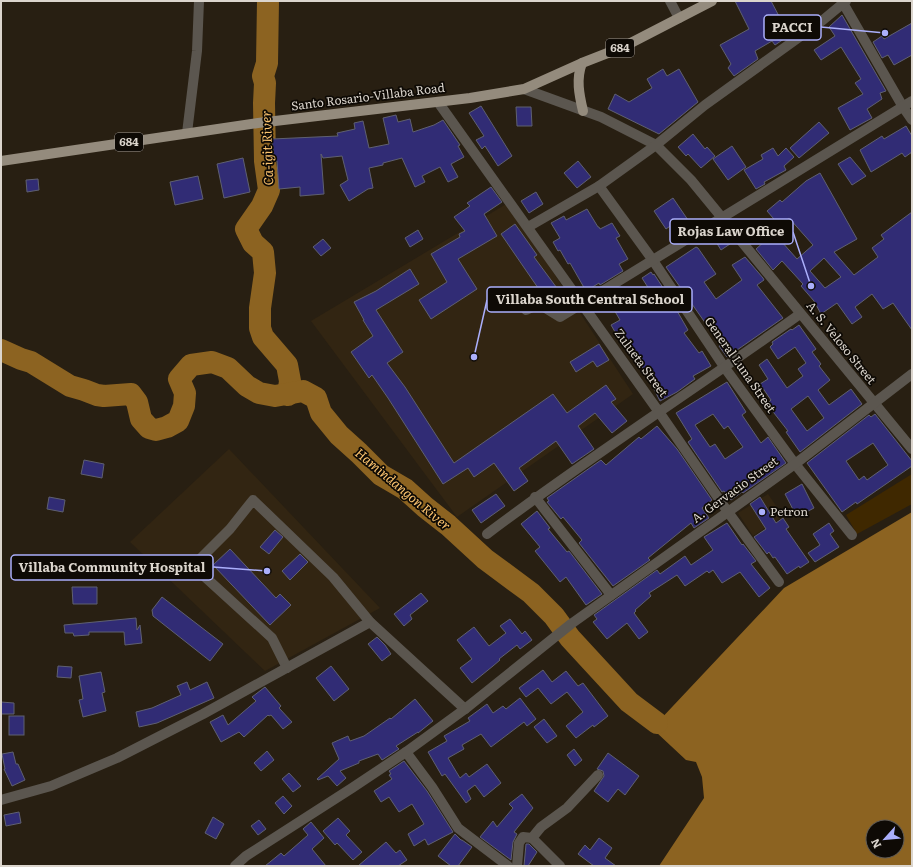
<svg xmlns="http://www.w3.org/2000/svg" width="913" height="867" font-family="Literata,serif">
<style>
.built{fill:#322512}
.green{fill:#3f2800}
.water{fill:#8c6321;fill-rule:evenodd}
.lines{fill:none;stroke-linecap:round;stroke-linejoin:round}
.river{stroke:#8c6321;stroke-width:22}
.building{fill:#312c75;stroke:#5f6071;fill-rule:evenodd}
.minor{stroke:#5b564f;stroke-width:10}
.major{stroke:#948b7d;stroke-width:10}
.poi-dot{fill:#abaffb;stroke:#0e0a05;stroke-width:1.5}
.labels{text-anchor:middle;stroke-width:3.5;stroke-linejoin:round;paint-order:stroke}
.shield{fill:#0e0a05;stroke:#9e9891;stroke-width:1}
.shield-label{font-size:11px;font-weight:bold;fill:#dbd5cd}
.street-label{font-size:12px;fill:#dbd5cd;stroke:#0e0a05}
.poi-label{font-size:12px;fill:#dbd5cd;stroke:#0e0a05;text-anchor:start}
.water-label{font-size:13px;font-style:italic;fill:#fbc36f;stroke:#0e0a05}
.leader{fill:none;stroke:#abaffb;stroke-width:1.5}
.callout-dot{fill:#abaffb;stroke:#0e0a05;stroke-width:1.5}
.callout{fill:#0e0a05;stroke:#abaffb;stroke-width:1.5}
.callout-label{font-size:13px;text-anchor:middle;font-weight:bold;fill:#dbd5cd}
</style>
<rect width="100%" height="100%" fill="#281f12"/>
<g class="built">
<path d="M508 203 633 394 457 517 311 321Z"/>
<path d="M229 449 380 608 265 671 130 542Z"/>
<path d="M768 494 783 516 753 536 738 513Z"/>
</g>
<path class="green" d="M912 474V504L857 534 846 515Z"/>
<path class="water" d="M912 512V866H659L704 798 702 777 696 762 686 760 656 732 657 723 784 588ZM873 827H897V851H873Z"/>
<g class="lines">
<g class="river">
<path d="M268 1 267 63 263 76 265 83 264 103 265 161 269 190 262 206 246 229 253 243 263 252 265 273 260 308V328L263 337 287 365 290 381 288 395"/>
<path d="M1 350 21 359 31 362 70 386 84 390 97 395 104 396 131 394 137 402 141 419 149 428 156 430 167 427 178 421 184 406 185 393 179 379 191 365 212 362 228 368 247 386 259 393 275 396 303 391 316 398 321 413 339 435 359 453 381 475 405 489 425 507 448 525 485 559 531 593 554 616 570 638 629 702 657 723"/>
</g>
</g>
<g class="building">
<path d="M735 1H771L780 18 775 21 787 37 775 45 772 41 755 51 758 59 734 76 728 68 731 64 720 45 749 29Z"/>
<path d="M842 15 886 91 880 93 882 99 867 109 872 118 850 130 838 108 863 94 855 83 861 79 841 47 821 60 814 50 835 36 829 27Z"/>
<path d="M912 23V55L894 65 888 55 882 58 873 42 882 36 884 39Z"/>
<path d="M663 69 667 76 679 69 698 102 659 134 608 109 615 94 629 102 652 88 647 79Z"/>
<path d="M481 106 512 156 498 166 485 146 482 149 476 140 484 136 469 113Z"/>
<path d="M516 107H531L532 126H517Z"/>
<path d="M396 115 398 122 410 119 413 132 434 125 443 120 460 145 458 146 464 157 451 164 458 177 448 182 440 167 422 176 425 182 415 187 402 158 383 163V165L369 168 373 188 368 189 349 201 340 185 348 180 342 156 323 158 321 154 324 194 300 196V187L279 189 277 161H274L272 139 338 136 337 133 355 129 354 123 363 121 369 148 389 144 383 118Z"/>
<path d="M819 122 829 133 799 158 790 148Z"/>
<path d="M906 126 912 136V152L905 157 902 153 871 172 860 150 882 136 884 139Z"/>
<path d="M693 134 705 149 707 147 715 156 701 168 688 154 686 156 678 147Z"/>
<path d="M732 146 746 167 728 180 713 159Z"/>
<path d="M773 148 778 156 786 148 794 157 784 166 786 170 764 182 765 184 756 189 744 170 763 159 761 155Z"/>
<path d="M850 157 866 176 852 185 838 164Z"/>
<path d="M243 158 250 192 224 198 217 164Z"/>
<path d="M578 161 591 177 577 188 564 173Z"/>
<path d="M820 173 857 239 834 252 854 275 878 257 872 248 884 239 881 235 912 212V330L893 303 883 309 872 294 855 307 862 317 852 324 837 303 821 314 814 301 801 286 803 284 782 261 773 270 756 249 774 233 797 259 813 245 789 218 780 226 767 211 780 200 782 202 806 181ZM824 258 841 277 825 288 810 271Z"/>
<path d="M198 176 203 199 175 205 170 182Z"/>
<path d="M38 179 39 190 27 192 26 180Z"/>
<path d="M491 187 502 202 484 214 497 236 458 259 477 289 431 319 419 300 447 282 431 254 460 237 459 234 465 231 454 217 470 206 467 203Z"/>
<path d="M536 192 543 204 529 213 521 201Z"/>
<path d="M673 198 688 220 679 226 676 222 666 229 654 211Z"/>
<path d="M587 209 598 227H599L600 229 612 223 620 236 616 238 628 259 619 264 623 271 600 285 599 283 586 291 570 263 568 264 560 250 558 251 553 242 560 238 551 223 564 216 566 220Z"/>
<path d="M515 224 537 255 534 257 565 299 555 306 547 301 501 234Z"/>
<path d="M418 230 423 239 410 247 405 238Z"/>
<path d="M722 231 730 244 721 250 713 237Z"/>
<path d="M323 239 331 248 321 256 313 247Z"/>
<path d="M696 247 698 248 716 274 704 282 716 299 742 280 732 265 745 257 763 278 764 280 757 285 783 318 727 357 719 346 722 344 708 323 706 324 666 267Z"/>
<path d="M410 269 419 284 376 310 403 352 387 363 405 387 454 463 553 394 567 413 606 385 616 399 611 402 627 421 612 433 595 413 578 426 594 449 572 464 556 441 519 468 528 481 514 491 494 463 474 477 468 468 443 484 388 398 372 375 369 378 351 352 373 336 363 320H364L354 302 376 291Z"/>
<path d="M651 272 653 275 654 274 669 297 688 330 684 333 699 353 702 351 711 366 693 376 695 379 677 392 660 401 646 373 620 336 618 337 611 325 620 320 606 296 618 289 626 303 649 289 642 278Z"/>
<path d="M799 325 816 349 812 352 821 364 819 366 830 380 818 390 829 405 851 389 862 404 800 452 786 432 788 431 767 404 771 400 760 384 768 379 759 365 767 359 787 388 803 376 798 369 806 363 795 347 778 359 770 347 773 344 772 342 791 329 792 330ZM808 396 824 418 807 431 791 409Z"/>
<path d="M599 344 609 360 597 367 593 361 576 372 570 362Z"/>
<path d="M727 382 746 412 742 415 761 443 768 437 786 463 743 493 742 492 731 500 724 491 722 492 688 442 692 439 676 413ZM713 414 724 429 728 426 743 447 725 459 715 444 710 447 695 425Z"/>
<path d="M875 414 912 461V466L857 504 856 502 842 512 807 463 869 415 871 417ZM873 443 888 465 867 480 864 476 859 480 846 461Z"/>
<path d="M657 426 677 449 712 500 702 508 709 518 694 528 691 523 648 558 650 560 613 586 579 543 582 540 563 517 561 519 547 502 549 501 547 498 601 460 606 465 639 437 641 439Z"/>
<path d="M84 460 104 464 102 478 81 474Z"/>
<path d="M802 484 814 508 797 517 785 494Z"/>
<path d="M496 494 505 506 481 523 472 510Z"/>
<path d="M49 497 65 500 63 512 47 509Z"/>
<path d="M760 497 776 523 783 518 789 527 786 529 809 562 800 568 799 566 787 574 775 557 773 558 769 552 767 554 754 537 766 529 750 504Z"/>
<path d="M537 511 550 528 548 529 567 552 569 551 602 594 586 605 566 577 560 582 535 551 540 547 521 524Z"/>
<path d="M727 523 742 545 743 544 756 561 751 564 770 588 759 597 740 572 722 583 713 570 709 573 707 571 685 586 677 575 649 593 651 596 635 610 636 611 634 613 648 632 639 639 627 623 607 639 593 622 597 619 594 615 657 570 660 574 685 556 691 565 713 550 704 537Z"/>
<path d="M829 523 834 531 830 534 839 547 815 562 808 553 820 545 813 534Z"/>
<path d="M275 530 283 537 269 554 260 547Z"/>
<path d="M230 549 276 598 280 594 291 605 270 625 213 565Z"/>
<path d="M300 554 308 562 290 580 282 571Z"/>
<path d="M72 587H97V604H73Z"/>
<path d="M421 593 428 601 410 615 412 619 404 626 394 614Z"/>
<path d="M162 597 223 644 210 661 153 616 152 610Z"/>
<path d="M136 618 137 630 140 625 142 643 125 645 124 632H89V635L74 636 73 633H65L64 625Z"/>
<path d="M510 619 522 634 525 631 532 640 520 649 517 645 499 659 500 660 493 666 472 683 460 668 472 659 457 640 474 627 489 646 506 633 500 626Z"/>
<path d="M377 637 385 645 391 654 382 661 368 644Z"/>
<path d="M58 666 72 667 71 678 57 677Z"/>
<path d="M331 666 349 689 334 701 316 678Z"/>
<path d="M543 670 552 682 566 671 578 686 583 683 608 716 594 727 593 725 576 738 566 726 583 712 567 692 551 704 538 688 526 697 519 688Z"/>
<path d="M101 672 105 692 102 693 106 711 83 717 79 700 83 699 79 676Z"/>
<path d="M187 682 190 690 207 682 214 698 157 723 139 727 136 712 152 708 181 695 177 686Z"/>
<path d="M265 687 281 706 279 708 292 722 283 729 271 715 269 716 268 715 244 737 239 732 221 742 210 722 223 715 228 725 256 701 252 697Z"/>
<path d="M520 698 536 719 527 726 524 722 491 747 481 734 462 745 464 749 448 758 460 778 466 773 469 777 487 764 501 783 484 797 475 785 467 791 471 799 466 803 445 774 442 776 428 752 447 741 444 736 470 721 468 718 487 704 493 713 503 706 506 709Z"/>
<path d="M415 699 433 721 418 733V732L396 746 399 749 382 760 378 754 359 761V763L340 771 346 778 337 786 328 776 318 780 317 779 339 759 332 743 348 736 350 741 364 736 390 718 391 719Z"/>
<path d="M1 702 14 703V714H1Z"/>
<rect x="9" y="716" width="15" height="19"/>
<path d="M544 719 557 736 547 743 534 727Z"/>
<path d="M574 749 582 760 575 766 567 755Z"/>
<path d="M267 751 274 760 261 771 254 763Z"/>
<path d="M13 752 16 764H18L25 780 12 786 4 769H5L2 754Z"/>
<path d="M608 753 639 776 625 795 618 789 608 802 594 791 604 776 603 771 597 769Z"/>
<path d="M404 761 427 791 453 832 428 845 425 839 414 846 408 834 424 824 412 804 399 812 389 797 381 802 374 791 392 779 389 775 391 774 389 771Z"/>
<path d="M289 773 301 786 293 792 282 779Z"/>
<path d="M522 794 533 808 514 832 517 834 513 842 511 860 480 837 493 821 497 827 513 808 509 804Z"/>
<path d="M283 796 292 806 284 814 275 803Z"/>
<path d="M19 812 21 823 6 826 4 815Z"/>
<path d="M213 817 224 824 216 839 205 833Z"/>
<path d="M338 818 350 831 346 835 362 852 353 860 337 843 335 845 323 831Z"/>
<path d="M259 820 266 829 258 835 251 826Z"/>
<path d="M311 822 324 838 312 849 326 866H265L281 853 284 856 308 835 303 829Z"/>
<path d="M455 834 461 840H462L472 847 458 866H451L438 856Z"/>
<path d="M599 838 612 848 605 858 616 866H594L578 854 585 845 590 850Z"/>
<path d="M386 842 396 853 400 850 407 860 398 866H358Z"/>
<path d="M526 844H529L537 852 528 866H524Z"/>
</g>
<g class="lines">
<g class="minor">
<path d="M670 1 679 18"/>
<path d="M843 3 903 107 912 120"/>
<path d="M524 89 601 117 656 145 691 180 912 449"/>
<path d="M438 102 659 412 728 512 779 582"/>
<path d="M187 133 197 51 199 1"/>
<path d="M599 186 652 259 725 368 795 464 852 535"/>
<path d="M528 227 599 186 656 145 705 105 823 20 846 1"/>
<path d="M526 310 539 304 560 317 912 101"/>
<path d="M535 497 611 595"/>
<path d="M487 534C589 457 697 388 800 314"/>
<path d="M287 668 272 638 193 566 230 529 253 500 333 577 370 622 465 709"/>
<path d="M406 752 432 787 458 828 508 866"/>
<path d="M1 800 51 786 117 758 203 714 370 622"/>
<path d="M532 838 560 866"/>
<path d="M235 866 246 856 352 788 406 752 465 709 571 624 795 464 912 374"/>
<path d="M517 866 519 843 523 837 532 838 541 827 567 808 598 775"/>
</g>
<g class="major">
<path d="M582 63C576 79 579 94 583 111"/>
<path d="M1 161 258 123 470 98 524 89 582 63 623 47 712 1"/>
</g>
</g>
<circle class="poi-dot" cx="762" cy="512" r="4"/>
<g class="labels">
<g class="shield">
<rect x="606" y="39" width="28" height="18" rx="3"/>
<rect x="115" y="133" width="28" height="18" rx="3"/>
</g>
<g class="shield-label">
<text x="620" y="52">684</text>
<text x="129" y="146">684</text>
</g>
<g class="street-label">
<text transform="translate(368 97) rotate(-7)" y="4">Santo Rosario-Villaba Road</text>
<text transform="translate(841 343) rotate(51)" y="4">A. S. Veloso Street</text>
<text transform="translate(641 363) rotate(54)" y="4">Zulueta Street</text>
<text transform="translate(740 365) rotate(55)" y="4">General Luna Street</text>
<text transform="translate(735 490) rotate(-36)" y="4">A. Gervacio Street</text>
</g>
<g class="poi-label">
<text x="770" y="516">Petron</text>
</g>
<g class="water-label">
<text transform="translate(267 148) rotate(-92)" y="5">Ca-igit River</text>
<text transform="translate(403 489) rotate(40)" y="5">Hamindangon River</text>
</g>
</g>
<path class="leader" d="M885 33L821 27M811 286L793 232M474 357L487 300M267 571L213 567"/>
<g class="callout-dot">
<circle cx="885" cy="33" r="4"/>
<circle cx="811" cy="286" r="4"/>
<circle cx="474" cy="357" r="4"/>
<circle cx="267" cy="571" r="4"/>
</g>
<g class="callout">
<rect x="764" y="15" width="57" height="25" rx="4"/>
<rect x="670" y="219" width="123" height="25" rx="4"/>
<rect x="487" y="287" width="205" height="25" rx="4"/>
<rect x="11" y="555" width="202" height="25" rx="4"/>
</g>
<g class="callout-label">
<text x="792" y="32">PACCI</text>
<text x="731" y="236">Rojas Law Office</text>
<text x="590" y="304">Villaba South Central School</text>
<text x="112" y="572">Villaba Community Hospital</text>
</g>
<rect width="913" height="867" fill="none" stroke="#dbd5cd" stroke-width="4"/>
<g transform="translate(885 839) rotate(243)"><circle r="19" fill="#0e0a05" stroke="#605b55"/>
<path d="M0-3L7 15L0 10L-7 15Z" fill="#abaffb"/>
<text y="-6" font-size="11" font-weight="bold" text-anchor="middle" fill="#dbd5cd">N</text>
</g>
</svg>
